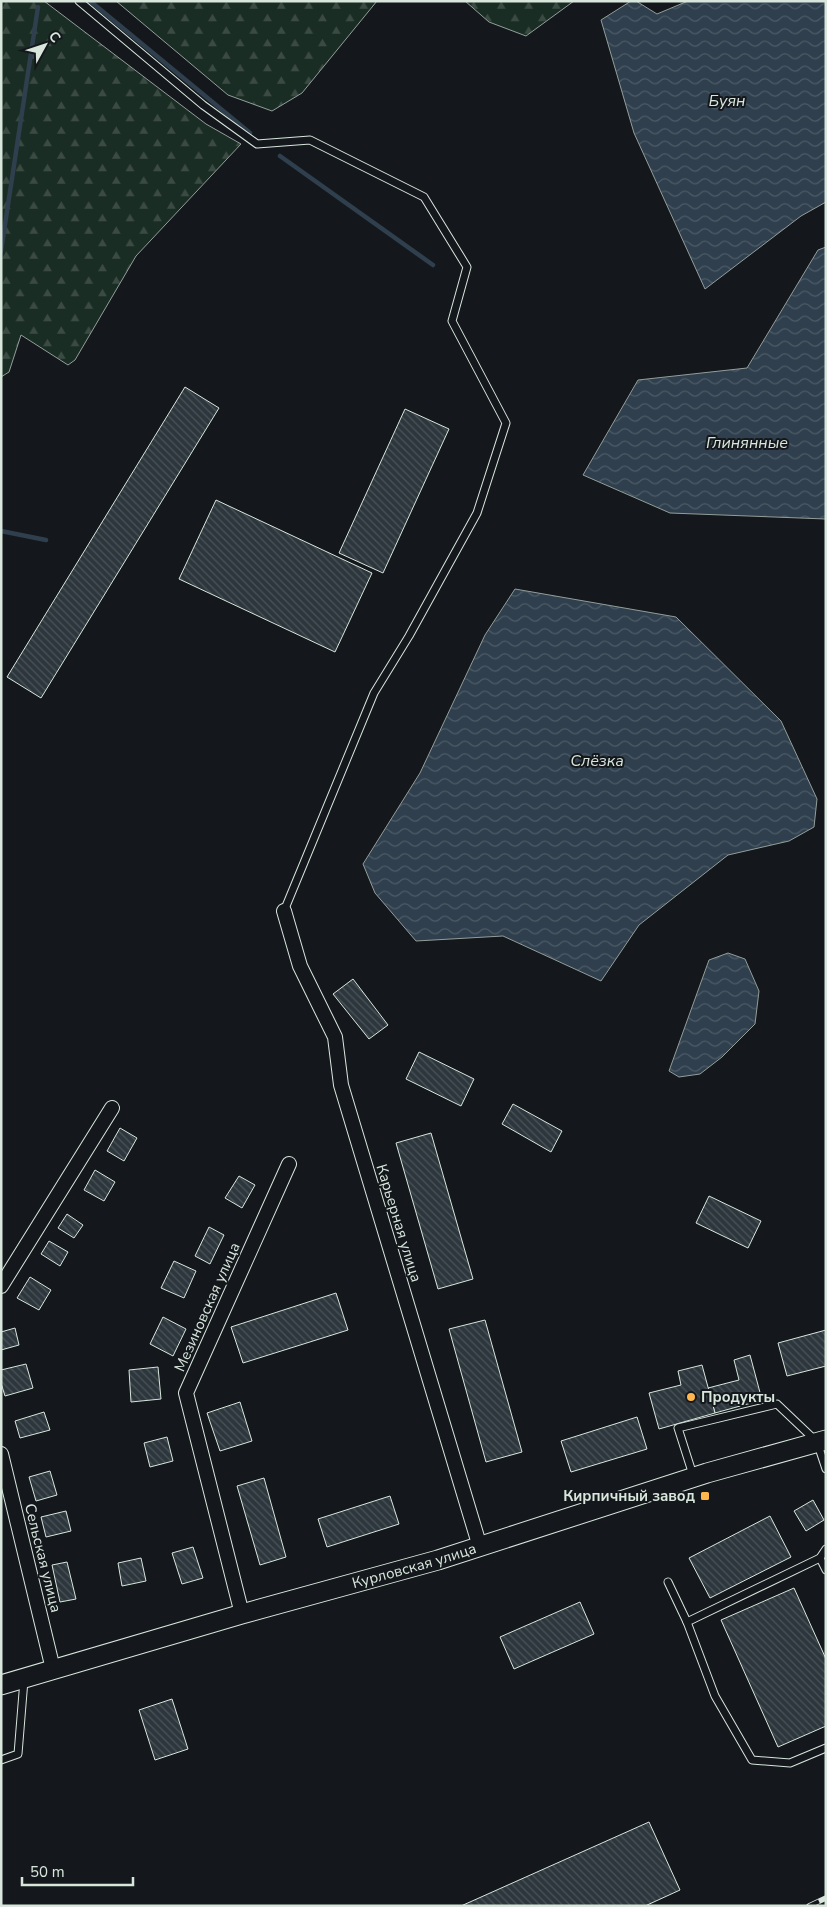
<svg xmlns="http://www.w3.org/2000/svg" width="827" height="1907" font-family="'Nunito Sans',sans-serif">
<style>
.forest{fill:url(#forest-firs);stroke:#939e99}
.water{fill:url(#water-waves);stroke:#939e99}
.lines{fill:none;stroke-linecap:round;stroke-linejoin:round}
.stream{stroke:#2f3f4d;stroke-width:4.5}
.building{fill:url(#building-back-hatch);stroke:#d8e6dc}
.service-casing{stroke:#d8e6dc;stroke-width:9}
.minor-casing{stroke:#d8e6dc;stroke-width:16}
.secondary-casing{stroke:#d8e6dc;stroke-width:21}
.service{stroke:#14181c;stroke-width:7}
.minor{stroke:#14181c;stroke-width:14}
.secondary{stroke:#14181c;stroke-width:19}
.rail-casing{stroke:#d8e6dc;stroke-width:5.5}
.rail{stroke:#14181c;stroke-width:4;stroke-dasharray:11;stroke-linecap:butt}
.poi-dot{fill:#ffb74d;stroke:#14181c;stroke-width:2}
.labels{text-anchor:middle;stroke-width:4;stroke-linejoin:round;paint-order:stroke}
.street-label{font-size:15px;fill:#d8e6dc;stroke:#14181c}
.poi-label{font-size:15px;font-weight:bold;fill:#d8e6dc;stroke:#14181c;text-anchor:start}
.water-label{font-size:16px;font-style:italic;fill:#d8e6dc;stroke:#14181c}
</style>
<defs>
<pattern id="forest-firs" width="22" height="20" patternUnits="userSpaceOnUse" patternTransform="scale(1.25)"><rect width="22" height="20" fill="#1a2d24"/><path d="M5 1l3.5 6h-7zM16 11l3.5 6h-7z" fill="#3b4b43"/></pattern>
<pattern id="water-waves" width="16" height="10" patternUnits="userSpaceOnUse" patternTransform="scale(1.25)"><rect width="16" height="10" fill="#2f3f4d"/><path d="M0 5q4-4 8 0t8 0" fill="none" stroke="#4c5b66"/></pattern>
<pattern id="building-back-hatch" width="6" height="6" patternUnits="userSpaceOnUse" patternTransform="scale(1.25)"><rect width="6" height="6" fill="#2c363c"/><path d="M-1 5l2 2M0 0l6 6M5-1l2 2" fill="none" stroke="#4a5358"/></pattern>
</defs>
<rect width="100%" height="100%" fill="#14181c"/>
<g class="forest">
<path d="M1 1H44L206 124 241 144 136 256 75 360 68 365 21 335 9 372 1 377Z"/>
<path d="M116 1H377L302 93 272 111 228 95Z"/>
<path d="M465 1H574L526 36 489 22Z"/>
</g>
<g class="water">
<path d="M631 1H636L657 14 688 1H826V202L801 216 705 289 634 133 601 20Z"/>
<path d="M826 247V519L670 513 583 475 638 380 747 368 818 250Z"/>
<path d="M515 589 676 617 781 721 817 799 814 827 789 841 728 855 639 925 601 981 503 936 416 941 375 893 363 864 420 773 485 635Z"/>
<path d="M728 953 745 959 759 991 755 1024 722 1057 700 1074 679 1077 669 1071 709 960Z"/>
</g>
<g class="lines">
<g class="stream">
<path d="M90 1 250 133"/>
<path d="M280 156 433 265"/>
<path d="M1 251 38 7"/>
<path d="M1 531 46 540"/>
</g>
</g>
<g class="building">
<path d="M185 387 219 408 41 698 7 677Z"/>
<path d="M405 409 449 429 383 573 339 553Z"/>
<path d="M216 500 372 573 335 652 179 579Z"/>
<path d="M353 979 388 1025 369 1039 333 994Z"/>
<path d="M419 1052 474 1079 461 1106 406 1079Z"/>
<path d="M513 1104 562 1131 551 1152 502 1124Z"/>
<path d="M120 1128 137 1138 124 1161 107 1151Z"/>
<path d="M431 1133 473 1279 438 1289 396 1143Z"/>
<path d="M95 1170 115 1182 104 1201 84 1190Z"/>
<path d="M239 1176 255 1185 242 1208 225 1198Z"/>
<path d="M709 1196 761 1221 748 1248 696 1223Z"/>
<path d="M67 1214 83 1225 74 1238 58 1228Z"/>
<path d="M209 1227 224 1235 210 1264 195 1256Z"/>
<path d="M49 1241 68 1252 60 1266 41 1254Z"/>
<path d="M174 1261 196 1271 184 1298 161 1288Z"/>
<path d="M30 1277 51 1290 39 1310 17 1298Z"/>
<path d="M336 1293 348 1330 243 1363 231 1327Z"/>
<path d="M163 1317 186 1329 173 1356 150 1344Z"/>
<path d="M485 1320 522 1452 486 1462 449 1329Z"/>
<path d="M15 1328 19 1345 1 1350V1332Z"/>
<path d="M826 1330V1366L787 1376 778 1343Z"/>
<path d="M750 1355 762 1400 715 1413 708 1388 739 1380 734 1360Z"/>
<path d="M26 1364 33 1388 5 1396 1 1383V1370Z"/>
<path d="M702 1365 715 1413 659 1429 649 1393 681 1385 678 1371Z"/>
<path d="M158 1367 161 1399 131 1402 129 1370Z"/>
<path d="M240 1402 252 1441 220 1451 207 1413Z"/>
<path d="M44 1412 50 1430 20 1438 15 1421Z"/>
<path d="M637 1417 647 1449 571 1472 561 1441Z"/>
<path d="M167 1437 173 1461 150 1467 144 1443Z"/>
<path d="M50 1471 57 1495 36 1501 29 1477Z"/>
<path d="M264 1478 286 1557 260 1565 237 1486Z"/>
<path d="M390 1496 399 1524 327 1547 318 1519Z"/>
<path d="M813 1500 824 1520 806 1531 794 1511Z"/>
<path d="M66 1511 71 1531 46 1537 41 1517Z"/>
<path d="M770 1516 791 1557 710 1598 689 1558Z"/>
<path d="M193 1547 203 1578 182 1584 172 1553Z"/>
<path d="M141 1558 146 1581 122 1586 118 1563Z"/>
<path d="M67 1562 76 1599 60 1602 52 1565Z"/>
<path d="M794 1588 826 1659V1726L778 1747 721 1620Z"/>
<path d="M580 1602 594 1634 514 1669 500 1637Z"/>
<path d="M172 1699 188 1749 155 1760 139 1710Z"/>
<path d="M649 1822 680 1890 645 1906H461Z"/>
</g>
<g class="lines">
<defs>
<g id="service">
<path d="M79 1 203 105 257 144 310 140 424 197 467 267 452 321 506 423 477 513 409 636 374 693 284 911"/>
<path d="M693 1475 678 1428 777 1404 817 1442 826 1469"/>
<path d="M826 1549 820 1558 687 1622 715 1696 752 1760 790 1763 826 1748"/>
<path d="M820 1558 826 1570"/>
<path d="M668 1582 687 1622"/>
<path d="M1 1760 18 1754 24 1680"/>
</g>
<g id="minor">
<path d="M284 911 300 966 335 1037 341 1085 480 1547"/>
<path d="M1 1286 112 1108"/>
<path d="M1 1454 53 1669"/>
<path d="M242 1614 186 1393 289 1164"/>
</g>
<g id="secondary">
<path id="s1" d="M1 1685 242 1614 438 1560 707 1473 826 1440"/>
</g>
</defs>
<use href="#service" class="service-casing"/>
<use href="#minor" class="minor-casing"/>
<use href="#secondary" class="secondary-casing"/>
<use href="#service" class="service"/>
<use href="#minor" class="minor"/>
<use href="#secondary" class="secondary"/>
<defs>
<path id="rail" d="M809 1906 826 1898"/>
</defs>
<use href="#rail" class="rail-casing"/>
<use href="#rail" class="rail"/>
</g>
<g class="poi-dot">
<circle cx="691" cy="1397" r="5"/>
<rect x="700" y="1491" width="10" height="10" rx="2.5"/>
</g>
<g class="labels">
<g class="street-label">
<text transform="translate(399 1223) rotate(73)" y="5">Карьерная улица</text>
<text transform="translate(207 1307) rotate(-66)" y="5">Мезиновская улица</text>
<text transform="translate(43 1558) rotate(76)" y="5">Сельская улица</text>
<text dy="5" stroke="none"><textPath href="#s1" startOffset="430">Курловская улица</textPath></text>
</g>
<g class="poi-label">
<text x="701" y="1402">Продукты</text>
<text x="695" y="1501" text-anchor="end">Кирпичный завод</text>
</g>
<g class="water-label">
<text x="727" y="106">Буян</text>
<text x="747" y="448">Глинянные</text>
<text x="597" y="766">Слёзка</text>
</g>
</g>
<rect width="827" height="1907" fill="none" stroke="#d8e6dc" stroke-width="5"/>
<g transform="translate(45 45) rotate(50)" stroke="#14181c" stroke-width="4" paint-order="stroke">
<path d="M0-4L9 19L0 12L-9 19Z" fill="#d8e6dc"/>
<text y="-8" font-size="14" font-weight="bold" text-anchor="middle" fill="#d8e6dc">С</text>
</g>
<path d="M22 1877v8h111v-8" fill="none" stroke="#d8e6dc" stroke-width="2.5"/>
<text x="30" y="1877" font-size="15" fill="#d8e6dc" stroke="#14181c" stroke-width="4" paint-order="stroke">50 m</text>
</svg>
